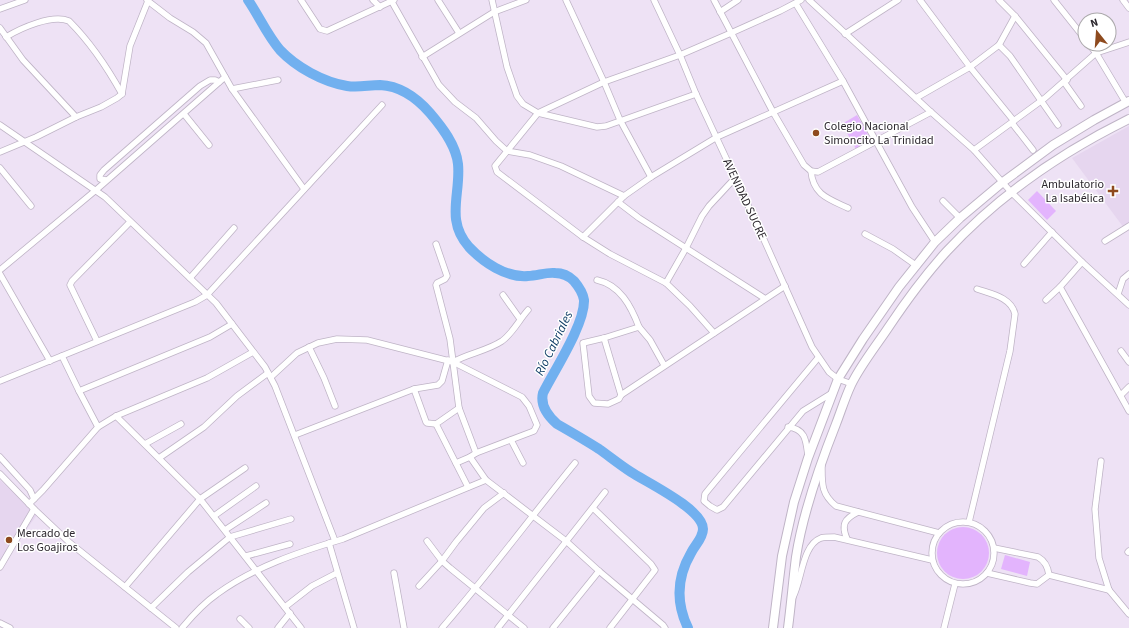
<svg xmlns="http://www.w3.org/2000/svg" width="1129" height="628" font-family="'Source Sans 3',sans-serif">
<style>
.built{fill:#e6d6ef}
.green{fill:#e3b4fd}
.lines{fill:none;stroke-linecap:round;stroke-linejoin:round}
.river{stroke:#71b0ef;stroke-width:10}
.minor-casing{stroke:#bfb4c6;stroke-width:7}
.secondary-casing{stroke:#bfb4c6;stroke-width:10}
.minor{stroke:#fff;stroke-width:5.5}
.secondary{stroke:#fff;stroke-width:8}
.poi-dot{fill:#8e4a1e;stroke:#fff;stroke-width:1.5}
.labels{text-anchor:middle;stroke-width:3;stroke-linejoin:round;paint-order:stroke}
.poi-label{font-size:12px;fill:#2c272e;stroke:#fff;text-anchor:start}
.street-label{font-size:12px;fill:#2c272e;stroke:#fff}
.water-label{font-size:13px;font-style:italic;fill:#0f3d66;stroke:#fff}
</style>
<rect width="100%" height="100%" fill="#eee2f5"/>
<g class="built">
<path d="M1129 126V224L1124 228 1072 158Z"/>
<path d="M0 480 37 515 0 565Z"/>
</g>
<g class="green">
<path d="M857 115 871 140 856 149 842 124Z"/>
<path d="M1037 191 1056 211 1047 220 1028 200Z"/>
<circle cx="963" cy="553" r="26"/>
<path d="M1005 555 1030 562 1027 576 1001 569Z"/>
</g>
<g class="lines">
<path class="river" d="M248 0C259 16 267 35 280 50 296 67 323 82 347 86 358 88 369 85 380 85 401 86 417 98 430 113 442 127 456 145 458 164 461 194 445 220 469 247 483 262 506 278 528 276 537 276 546 272 555 273 563 273 569 276 574 281 579 287 583 293 584 300 585 324 554 371 543 393 540 405 548 416 557 424 571 432 585 440 599 449 609 456 620 465 631 472 646 482 703 509 703 529 703 538 695 545 691 553 677 577 676 603 688 628"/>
<defs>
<g id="minor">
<path d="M301 0 320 29 327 31 394 0"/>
<path d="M373 0 380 7"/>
<path d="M438 0 459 33"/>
<path d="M492 0 507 67 517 96 523 104 538 113 597 127 606 126 696 94"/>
<path d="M566 0 604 82 620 120 651 177"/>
<path d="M654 0 680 55 696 94 761 233 812 347 829 372 838 379 852 384"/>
<path d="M714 0 773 112 804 165 811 171 818 172 931 112"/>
<path d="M809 0 931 112 974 150 1011 192 1082 262 1129 305"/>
<path d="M920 0 970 67 1014 121"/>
<path d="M999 0 1015 16 1067 80"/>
<path d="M1054 0 1085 39"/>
<path d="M1123 0 1129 8"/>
<path d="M148 1 170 18 193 32 206 43 232 89 278 80"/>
<path d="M392 2 439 85 455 102 476 118 496 141 507 151 530 155 561 166 624 196"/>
<path d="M796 4 843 81 912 207 935 242"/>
<path d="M0 9 25 0"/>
<path d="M720 12 738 0"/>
<path d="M0 28 23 60 76 117"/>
<path d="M845 34 898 0"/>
<path d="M6 37C21 28 52 14 69 21 91 43 107 67 122 94"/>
<path d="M1089 44 1096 53 1126 103"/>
<path d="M999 45 1010 56 1058 125"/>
<path d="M422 57 494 12 526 0"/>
<path d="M1064 82 1081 106"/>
<path d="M232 89 304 189"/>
<path d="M916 98 970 67 999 45 1015 16"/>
<path d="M184 114 209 145"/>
<path d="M1012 123 1033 150"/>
<path d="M0 125 105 197 216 303 265 367 275 386 335 541"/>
<path d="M974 150 1045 98 1096 53 1129 42"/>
<path d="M0 152 36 137 76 117 101 107 117 98 122 94 130 46 148 1 147 0"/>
<path d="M0 168 31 206"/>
<path d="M811 171C813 195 829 199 848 208"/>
<path d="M106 180 100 179V175L104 170 200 86 210 80H215L219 82"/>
<path d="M943 201 960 218"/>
<path d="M618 202 639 218 764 298"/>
<path d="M865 234 893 249 917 266"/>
<path d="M583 237 624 196 651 177 717 137 843 81"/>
<path d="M1105 241 1129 226"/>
<path d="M436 244 447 276 445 279 437 283 436 285 450 339 459 408 476 453 470 457 486 480 566 541 599 571 663 625 665 628"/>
<path d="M1082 262 1060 287 1129 411"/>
<path d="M1024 264 1052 232"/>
<path d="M0 270 96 190 225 77"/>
<path d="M0 274 50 361"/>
<path d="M190 278 234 228"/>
<path d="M597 280C620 285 631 306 639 327"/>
<path d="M666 283 686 248 702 216 709 206 736 177"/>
<path d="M1118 294 1123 279 1129 274"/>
<path d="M503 295 520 319"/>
<path d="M1046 300 1060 287"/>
<path d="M714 333 690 306 666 283 610 254 583 237 497 172 495 166 538 113 604 82 680 55 731 33 780 11 801 0"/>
<path d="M604 338 621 395"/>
<path d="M97 341 70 285 72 281 130 222"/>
<path d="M309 347 324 378 335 406"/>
<path d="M1121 351 1129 362"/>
<path d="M62 356 79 391 98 427 116 416 207 378 253 352"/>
<path d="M818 358 709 489 705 494 704 501 710 506 717 510 723 507 803 411 832 393"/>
<path d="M453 362C469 353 487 351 502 341 513 333 519 320 528 310"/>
<path d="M664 365 650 340 639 327 604 338 583 343 589 396 594 403 608 404 619 399 621 395 785 286"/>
<path d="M271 377 297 353 318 343 337 339 367 340 453 362 522 397 529 406 537 425 534 431 476 453"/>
<path d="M0 381 195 302 207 295 382 105"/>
<path d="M414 389 426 422 427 423 436 424"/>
<path d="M79 391 210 337 232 324"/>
<path d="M1121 395 1129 387"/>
<path d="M459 408 436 424 468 487"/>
<path d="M116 416 200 499 301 628"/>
<path d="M788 427C806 429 806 441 808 456"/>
<path d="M295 435 414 389 438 385 442 381 448 360"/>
<path d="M511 440 523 463"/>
<path d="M145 444 181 424"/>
<path d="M0 457 30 490 34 499"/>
<path d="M159 458 204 427 237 396 268 373"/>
<path d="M1101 461 1095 509 1099 558 1109 590 1129 614"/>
<path d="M456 463 470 457"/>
<path d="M822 466C822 483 821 494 836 506L939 533"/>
<path d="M0 474 34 509 70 543 176 628"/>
<path d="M29 504 43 490 98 427"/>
<path d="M593 508 651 564 655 570 610 628"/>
<path d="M214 516 256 486"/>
<circle cx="963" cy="553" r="31"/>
<path d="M969 522 1010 351 1015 314C1011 297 991 294 977 289"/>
<path d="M225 530 266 503"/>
<path d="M847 539C841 525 844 519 858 512"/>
<path d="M427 541 442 561 450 568 524 628"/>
<path d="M329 543 354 628"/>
<path d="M1128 552 1129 551"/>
<path d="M246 556 290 544"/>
<path d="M0 567 34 509"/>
<path d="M394 573 404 628"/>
<path d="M987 573 1030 583 1037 584 1049 575C1048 567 1045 561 1038 557L994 548"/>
<path d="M1049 575 1109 590"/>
<path d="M419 586 442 561 456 542 484 508 504 493"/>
<path d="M125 587 200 499 245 468"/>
<path d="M793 597C802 580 802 545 821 538 825 537 830 537 834 537L932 560"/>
<path d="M285 607 312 586 337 573"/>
<path d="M151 608 188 572 230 537 291 519"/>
<path d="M240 619 249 628"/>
<path d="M0 623 10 628"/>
<path d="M182 628C192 616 204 603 217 594 254 567 299 552 343 539L486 480"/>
<path d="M278 628 290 613"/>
<path d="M442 628C488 575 530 518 575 463"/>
<path d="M498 628 605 492"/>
<path d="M553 628 599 571"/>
<path d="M944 628 955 584"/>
</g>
<g id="secondary">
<path d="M773 628 782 556 794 502 808 458 838 379 863 339 899 287 935 242 960 218 1003 182 1053 145 1094 120 1129 101"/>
<path d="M788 628C791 605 793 581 796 557 803 512 819 467 836 424 841 411 845 398 851 385 860 366 876 346 888 328 906 301 925 275 947 251 998 196 1062 152 1129 119"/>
</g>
</defs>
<use href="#minor" class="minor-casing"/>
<use href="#secondary" class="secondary-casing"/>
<use href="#minor" class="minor"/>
<use href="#secondary" class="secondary"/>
</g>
<g class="poi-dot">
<circle cx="816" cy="133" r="4"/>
<path d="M1111 185h4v4h4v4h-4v4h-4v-4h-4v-4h4z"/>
<circle cx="9" cy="540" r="4"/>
</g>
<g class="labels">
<g class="poi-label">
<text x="824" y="130">Colegio Nacional<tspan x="824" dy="14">Simoncito La Trinidad</tspan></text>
<text x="1104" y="188" text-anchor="end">Ambulatorio<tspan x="1104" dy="14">La Isabélica</tspan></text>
<text x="17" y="537">Mercado de<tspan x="17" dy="14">Los Goajiros</tspan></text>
</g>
<g class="street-label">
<text transform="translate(745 199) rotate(65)" y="4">AVENIDAD SUCRE</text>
</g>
<g class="water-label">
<text transform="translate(553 343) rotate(-64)" y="5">Río Cabriales</text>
</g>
</g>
<g transform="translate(1097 32) rotate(343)"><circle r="19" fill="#ffffff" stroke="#aba9ab"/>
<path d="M0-3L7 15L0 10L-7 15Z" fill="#8e4a1e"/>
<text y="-6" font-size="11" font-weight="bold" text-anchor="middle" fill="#2c272e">N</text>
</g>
</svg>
